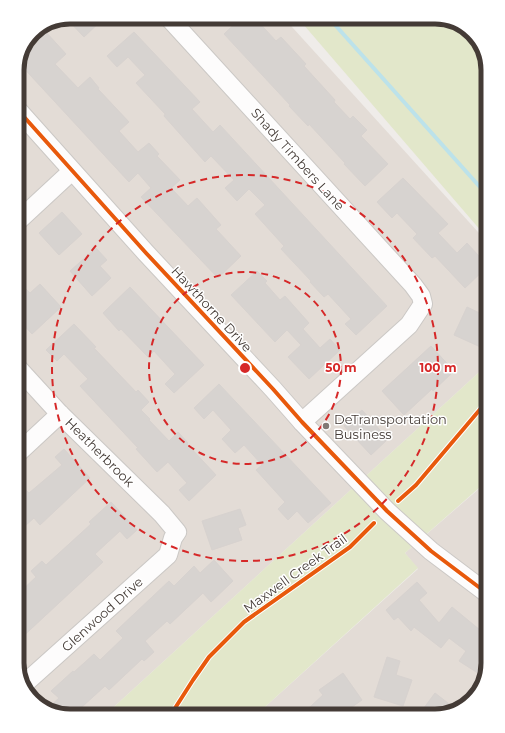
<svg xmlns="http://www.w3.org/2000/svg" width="505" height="733" font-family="Montserrat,sans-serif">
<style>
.residential{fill:#e3dcd6}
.green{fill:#e2e7ca}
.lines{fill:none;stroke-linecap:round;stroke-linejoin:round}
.stream{stroke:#bce2ea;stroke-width:4}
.building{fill:#d7d3d0;stroke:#d7d2cf}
.minor-casing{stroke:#cbc8c5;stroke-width:20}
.minor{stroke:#fdfcfc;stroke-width:18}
.cycleway-casing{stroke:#fff;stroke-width:6}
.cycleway{stroke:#e8590c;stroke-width:4}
.ring{fill:none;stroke:#d62828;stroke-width:2;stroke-dasharray:7 5}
.poi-dot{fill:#807975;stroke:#fff;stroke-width:1.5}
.labels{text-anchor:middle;stroke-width:3;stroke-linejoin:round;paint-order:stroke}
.street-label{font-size:13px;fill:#443b36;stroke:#fff}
.poi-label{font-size:13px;fill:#443b36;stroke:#fff;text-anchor:start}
.rim{fill:none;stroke:#443b36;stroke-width:5}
.centre{fill:#d62828;stroke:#fff;stroke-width:2}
.ring-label{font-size:12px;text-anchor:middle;font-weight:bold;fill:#d62828;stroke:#fff;stroke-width:3;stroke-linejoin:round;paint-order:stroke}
</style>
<rect width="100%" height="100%" fill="#efece9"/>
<g class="residential">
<path d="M70 17H283L488 243V364L104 716H66L43 709 24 689 17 663V66L35 30Z"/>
<path d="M488 481V664L481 690 461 709 436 716H255L418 569 405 553Z"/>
</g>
<g class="green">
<path d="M297 17H439L462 24 481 44 488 70V239Z"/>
<path d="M488 364V480L405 553 418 568 255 716H104Z"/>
</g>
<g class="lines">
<path class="stream" d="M328 17 488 196"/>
</g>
<g class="building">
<path d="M70 17H105L84 37 66 18Z"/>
<path d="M242 17H254L276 41 281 37 306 64 304 66 335 100 334 102 350 119 353 116 367 130 361 136 388 164 365 186 344 164 345 163 309 124 308 126 289 106 290 105 224 34Z"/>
<path d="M45 31 66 54 55 64 78 88 90 77 99 88 98 89 129 122 119 131 138 152 149 143 159 154 157 156 180 180 171 188 188 206 197 198 221 225 216 229 241 256 218 278 141 197 151 188 138 173 129 182 19 63 25 49Z"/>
<path d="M134 32 200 102 192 109 213 132 220 125 387 306 356 335 345 324 351 319 328 294 324 297 310 282 311 281 281 249 284 246 255 214 265 205 249 189 237 201 225 188 234 180 211 156 205 162 164 116 165 114 136 83 145 75 128 57 117 67 107 56Z"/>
<path d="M403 178 448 224 438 233 457 253 467 243 488 266 465 288 435 256 432 258 413 238 417 234 397 213 392 218 377 202Z"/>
<path d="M62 212 82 234 59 255 39 233Z"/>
<path d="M96 248 107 260 100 266 111 278 92 296 70 271Z"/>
<path d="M257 271 267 281 265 283 280 300 285 296 309 323 303 329 320 348 330 339 340 350 309 379 288 357 301 345 287 330 275 342 231 295Z"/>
<path d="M17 280 30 293 40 284 61 307 32 334 17 318Z"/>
<path d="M130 287 204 365 174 393 165 384 175 374 154 351 148 357 121 329 119 331 103 313Z"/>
<path d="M467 307 488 317 482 332 488 335V343L485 349 454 335Z"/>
<path d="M74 324 96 347 94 348 136 392 138 390 149 402 141 410 150 419 149 420 169 441 178 432 188 443 187 444 216 475 189 501 179 490 187 483 168 462 157 472 136 449 138 448 80 386 88 379 64 354 57 361 46 350Z"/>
<path d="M431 346 454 371 433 391 432 389 404 415 382 391Z"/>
<path d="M219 384 331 503 308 523 297 511 288 520 278 509 285 502 256 470 262 465 244 445 235 453 222 439 231 430 213 410 204 419 194 408Z"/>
<path d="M362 410 388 439 371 455 344 426Z"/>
<path d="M64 449 90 478 40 525 34 518 17 533V493L23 487 29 493 62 465 55 457Z"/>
<path d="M111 502 137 530 127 539 120 531 95 554 103 562 17 642V595L36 577 31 571 42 561 46 565 91 524 89 522Z"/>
<path d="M240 509 246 525 238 528 242 540 212 550 202 521Z"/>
<path d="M214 560 233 581 211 602 203 593 170 624 167 621 145 641 154 652 144 661 142 659 109 690 105 686 72 716H66L46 710 59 698 51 691 73 671 74 672 94 654 100 660 123 638 116 631 169 581 174 586 194 566 200 573Z"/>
<path d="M417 582 427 593 419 600 439 623 452 607 480 630 488 618V664L484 677 459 661 466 651 449 638 441 648 414 627 411 631 398 617 394 620 386 610Z"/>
<path d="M387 657 400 661 396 675 412 680 403 706 374 697Z"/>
<path d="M343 673 362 700 339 716H300L323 695 319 690Z"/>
<path d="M435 693 457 710 436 716H418Z"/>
</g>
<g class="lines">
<defs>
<g id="minor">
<path d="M168 17 413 285 421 296 423 304 409 325 302 422"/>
<path d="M17 109 146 253 273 389 302 422 387 511 431 551 488 594"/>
<path d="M17 222 72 171"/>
<path d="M17 367 60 414 162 514 177 532 173 538 168 555 23 685"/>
<path d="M17 454 60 414"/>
</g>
</defs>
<use href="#minor" class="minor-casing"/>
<use href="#minor" class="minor"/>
<defs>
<g id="cycleway">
<path d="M17 109 146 253 273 389 302 422 387 511 431 551 488 594"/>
<path d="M398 501 416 485 488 400"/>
<path d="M170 716 193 680 209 657 244 622 350 547 374 523"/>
</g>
</defs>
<use href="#cycleway" class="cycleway-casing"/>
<use href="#cycleway" class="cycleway"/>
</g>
<g class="ring">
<circle cx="245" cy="368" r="96"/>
<circle cx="245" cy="368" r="193"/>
</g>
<circle class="poi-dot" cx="326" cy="426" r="4"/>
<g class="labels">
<g class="street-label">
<text transform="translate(298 159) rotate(48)" y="5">Shady Timbers Lane</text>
<text transform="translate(212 309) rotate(47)" y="5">Hawthorne Drive</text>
<text transform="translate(100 452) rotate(45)" y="5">Heatherbrook</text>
<text transform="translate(295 573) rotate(-36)" y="5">Maxwell Creek Trail</text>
<text transform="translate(102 614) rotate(-42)" y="5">Glenwood Drive</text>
</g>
<g class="poi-label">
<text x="334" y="424">DeTransportation<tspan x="334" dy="15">Business</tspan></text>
</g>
</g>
<path d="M0 0H505V733H0ZM70 24H435A46 46 0 0 1 481 70V663A46 46 0 0 1 435 709H70A46 46 0 0 1 24 663V70A46 46 0 0 1 70 24Z" fill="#fff" fill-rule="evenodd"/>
<path class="rim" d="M70 24H435A46 46 0 0 1 481 70V663A46 46 0 0 1 435 709H70A46 46 0 0 1 24 663V70A46 46 0 0 1 70 24Z"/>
<circle cx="245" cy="368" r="6" class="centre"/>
<g class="ring-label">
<text x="341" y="372">50 m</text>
<text x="438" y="372">100 m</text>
</g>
</svg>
